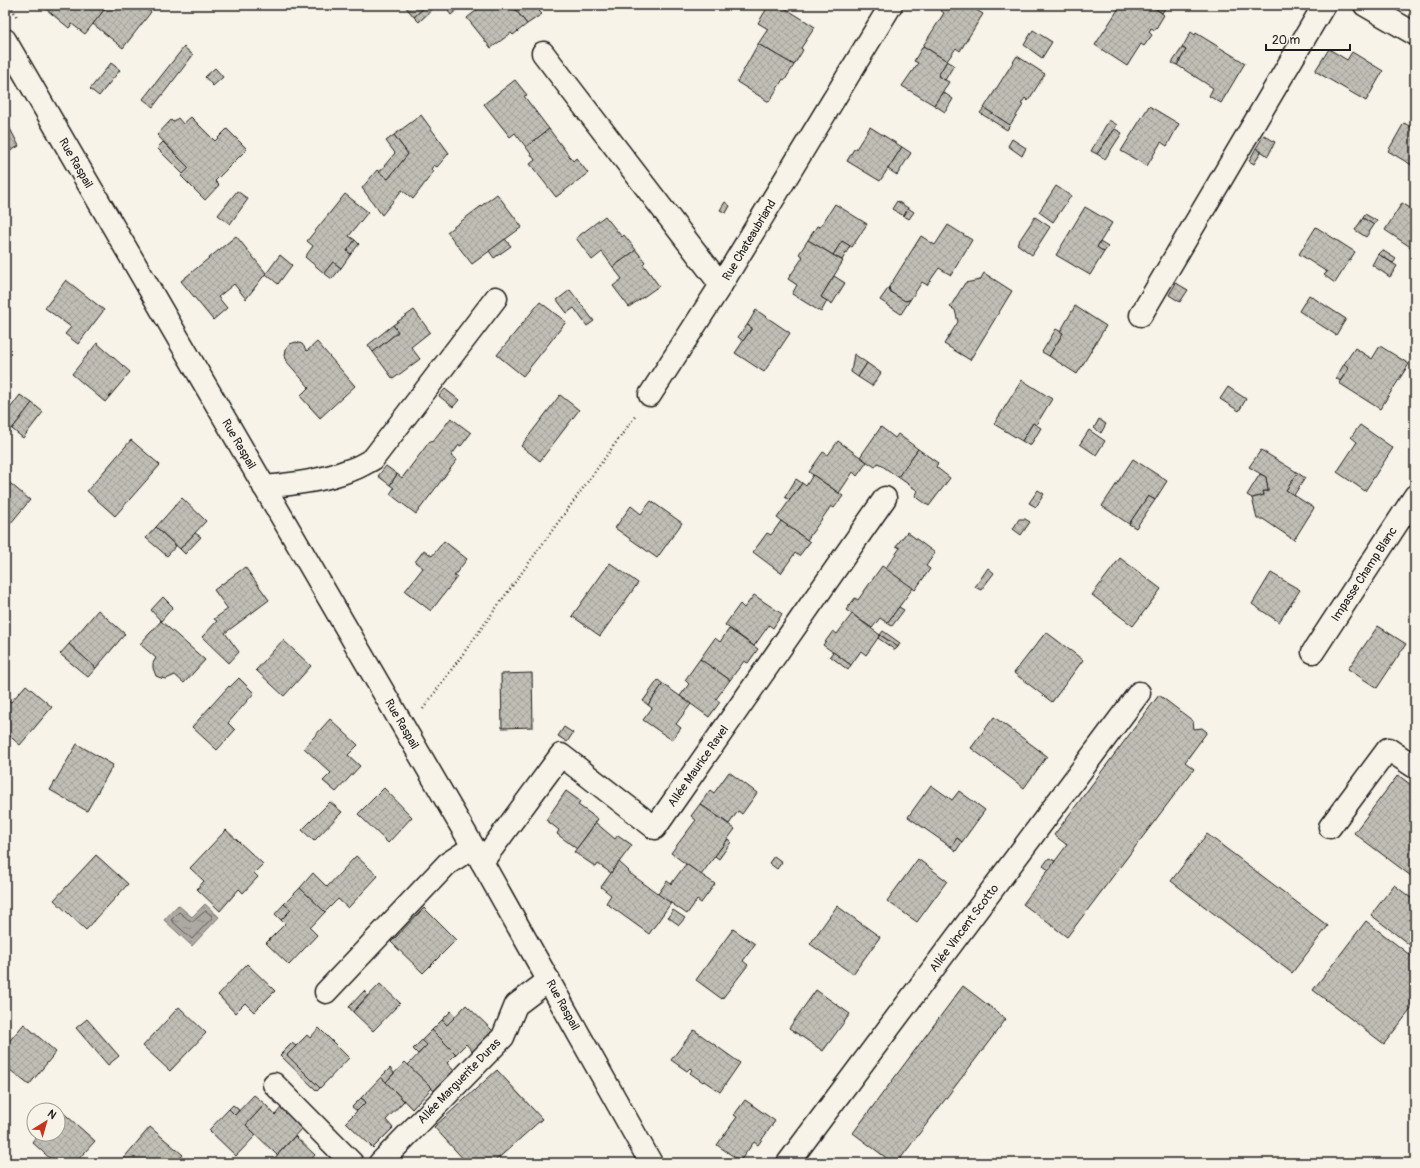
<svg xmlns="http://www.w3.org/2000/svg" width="1420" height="1168" font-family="Pangolin,sans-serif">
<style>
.water{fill:url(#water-ripples);stroke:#72716c}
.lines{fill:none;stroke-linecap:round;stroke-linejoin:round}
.shore{stroke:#565452;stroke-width:1}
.building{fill:url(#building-cross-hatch);stroke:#1c1c1c}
.minor-casing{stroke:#1c1c1c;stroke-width:25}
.path{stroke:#1c1c1c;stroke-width:2.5;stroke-dasharray:1 3;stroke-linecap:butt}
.minor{stroke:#f7f3e8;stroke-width:22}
.labels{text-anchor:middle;stroke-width:3;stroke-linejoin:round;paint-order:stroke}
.street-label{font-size:12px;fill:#1c1c1c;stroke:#f7f3e8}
</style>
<defs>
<pattern id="water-ripples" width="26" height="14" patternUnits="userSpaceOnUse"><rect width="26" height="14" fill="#aca9a2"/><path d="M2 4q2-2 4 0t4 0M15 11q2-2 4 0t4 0" fill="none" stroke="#8b8983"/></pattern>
<pattern id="building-cross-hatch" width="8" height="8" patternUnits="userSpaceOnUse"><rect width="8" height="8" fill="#c0beb5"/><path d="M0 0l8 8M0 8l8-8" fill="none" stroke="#a4a39b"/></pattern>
</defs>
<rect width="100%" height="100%" fill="#f7f3e8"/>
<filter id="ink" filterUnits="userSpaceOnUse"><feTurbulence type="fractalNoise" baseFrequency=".025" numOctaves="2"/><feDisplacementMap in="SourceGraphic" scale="8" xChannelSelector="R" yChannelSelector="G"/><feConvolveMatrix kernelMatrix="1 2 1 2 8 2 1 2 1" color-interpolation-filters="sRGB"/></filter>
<g filter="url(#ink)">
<path class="water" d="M205 904 219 917 192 946 164 920 178 905 192 917Z"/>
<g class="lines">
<path class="shore" d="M206 911 212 916V918L192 939 171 920 179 912 189 920 193 921Z"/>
</g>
<g class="building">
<path d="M41 5H108L85 34 72 24 69 28Z"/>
<path d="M108 5H142L151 12 123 48 93 24Z"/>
<path d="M404 5H427L414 17Z"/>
<path d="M427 5H437L419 22 414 17Z"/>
<path d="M454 5H458L460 7 451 15 448 11Z"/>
<path d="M483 5H512L527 24 513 35 511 33 491 48 467 18Z"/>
<path d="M512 5H547L539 11 542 14 527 24Z"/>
<path d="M769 5H780L815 27 801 48 803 50 794 65 758 44 768 29 758 23Z"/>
<path d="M944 5H968L983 14 960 51 956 48 947 61 923 46 944 13 940 10Z"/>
<path d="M1121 5H1153L1152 6 1164 15 1155 30 1151 28 1149 32 1152 35 1144 46 1141 44 1127 66 1095 45Z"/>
<path d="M1153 5H1167L1162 13 1152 6Z"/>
<path d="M1033 30 1052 42 1042 58 1024 45Z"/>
<path d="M1191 32 1195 35 1196 33 1245 63 1221 103 1209 96 1213 88 1177 65 1186 50 1182 48Z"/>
<path d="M758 44 794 65 785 80 783 79 769 102 737 82Z"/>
<path d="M923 46 947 61 938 76 949 82 934 105 902 86 918 63 914 61Z"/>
<path d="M184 47 193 55 153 107 143 99Z"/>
<path d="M1182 48 1186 50 1177 65 1172 63Z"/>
<path d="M1329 49 1347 60 1352 52 1383 71 1366 101 1315 71Z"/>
<path d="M1017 56 1045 74 1028 101 1025 98 1021 104 1023 105 1010 125 984 108Z"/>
<path d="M947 61 954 65 945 80 938 76Z"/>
<path d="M111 63 120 70 99 96 90 89Z"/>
<path d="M215 68 223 77 213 86 205 77Z"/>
<path d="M515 80 527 95 524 96 549 129 526 147 515 133 510 137 484 104Z"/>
<path d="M943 92 953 99 945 112 934 105Z"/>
<path d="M1149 106 1179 124 1167 146 1161 142 1147 166 1121 151Z"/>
<path d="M984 108 1010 125 1007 130 980 113Z"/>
<path d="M421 115 449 153 437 167 434 165 431 169 434 171 413 199 402 190 382 215 362 188 377 170 388 179 408 154 394 135Z"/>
<path d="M191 117 215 141 227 129 247 149 215 181 219 185 205 200 181 176 189 168 157 135 171 120 173 122 178 118 183 124Z"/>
<path d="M5 119 19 146 5 154Z"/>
<path d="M1109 120 1117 125 1097 154 1091 151Z"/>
<path d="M1404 123 1415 129V167L1388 151Z"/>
<path d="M870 127 902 147 880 181 847 161 854 149H856Z"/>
<path d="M549 129 573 161 576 158 588 173 556 197 530 164 535 160 526 147Z"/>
<path d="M1115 129 1122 133 1105 159 1097 154Z"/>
<path d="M394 135 408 154 388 179 379 172 395 153 386 141Z"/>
<path d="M1264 135 1275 142 1268 156 1256 148Z"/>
<path d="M1012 139 1026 148 1022 156 1008 146Z"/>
<path d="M163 142 189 168 183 174 157 148Z"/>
<path d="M902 147 911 153 897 175 888 169Z"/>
<path d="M1256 148 1261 152 1254 164 1249 161Z"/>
<path d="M1056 186 1071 196 1053 222 1039 212Z"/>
<path d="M237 191 248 199 230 224 218 215Z"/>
<path d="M345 194 368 212 349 236 355 240 347 251 351 254 341 268 333 262 324 273 305 257 313 246 307 241Z"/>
<path d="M497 194 522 227 472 264 447 232Z"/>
<path d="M897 201 908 208 904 216 892 209Z"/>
<path d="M725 202 730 206 726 213 720 210Z"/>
<path d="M1402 203 1415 211V244L1412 248 1385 230Z"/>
<path d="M835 204 867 224 852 247 842 241 833 255 808 240 817 226 820 227Z"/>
<path d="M1085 207 1112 223 1097 247 1104 252 1090 275 1056 255Z"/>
<path d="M908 208 914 212 909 219 904 216Z"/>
<path d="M1365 214 1377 221 1374 225 1363 218Z"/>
<path d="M605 216 622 237 624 235 636 250 613 267 602 252 592 260 576 238Z"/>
<path d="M1035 217 1050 227 1032 255 1017 244Z"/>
<path d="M1363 218 1374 225 1366 237 1355 230Z"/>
<path d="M948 225 972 240 951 275 939 268 927 285 922 282 910 300 905 301 890 292 889 287 921 236 935 245Z"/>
<path d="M1316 227 1355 252 1335 283 1324 275 1327 272 1299 254Z"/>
<path d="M236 236 266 273 246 299 234 284 218 297 227 308 213 320 181 281Z"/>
<path d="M505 239 511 246 494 258 489 251Z"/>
<path d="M355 240 359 244 351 254 347 251Z"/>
<path d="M808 240 843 261 821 297 827 301 821 312 792 294 797 285 788 279 803 257 799 254Z"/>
<path d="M842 241 850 246 842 260 833 255Z"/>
<path d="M1100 242 1108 247 1104 252 1097 247Z"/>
<path d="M636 250 645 262 643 264 659 286 629 307 613 286 622 279 613 267Z"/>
<path d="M1382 250 1396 259 1393 263 1378 254Z"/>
<path d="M1378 254 1397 266 1390 277 1372 265Z"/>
<path d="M280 255 292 265 278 284 266 274Z"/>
<path d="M333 262 341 268 332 279 324 273Z"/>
<path d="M984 273 1012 291 970 360 944 344 958 322 955 310 950 307 965 283 980 280Z"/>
<path d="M834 276 845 283 832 304 821 297Z"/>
<path d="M66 280 104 310 78 344 65 334 71 327 45 308Z"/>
<path d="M1176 283 1188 290 1180 302 1169 295Z"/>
<path d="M889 287 890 292 905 301 910 300 901 314 880 300Z"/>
<path d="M570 290 594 321 587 326 574 308 567 313 557 300Z"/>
<path d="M1309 295 1346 319 1336 335 1299 311Z"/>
<path d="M540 302 566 322 523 376 497 355Z"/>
<path d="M1075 306 1106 326 1077 374 1049 356 1063 333 1060 332Z"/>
<path d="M414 310 430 332 411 347 420 359 393 379 373 352 398 332 393 325Z"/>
<path d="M756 310 790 333 764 372 735 353 752 328 747 325Z"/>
<path d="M393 325 398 332 373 352 368 345Z"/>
<path d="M747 325 752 328 743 341 738 337Z"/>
<path d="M1056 329 1063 333 1049 356 1042 352Z"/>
<path d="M296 342 302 344 307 351 317 342 355 386 320 418 300 396 309 387 287 362 285 356 286 349 290 344Z"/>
<path d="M97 343 130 372 105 402 72 374Z"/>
<path d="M1380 346 1409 364 1380 409 1339 383 1349 368 1344 364 1355 348 1372 359Z"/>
<path d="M854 354 867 363 858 377 851 372Z"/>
<path d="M867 363 881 373 872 386 858 377Z"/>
<path d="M1344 364 1349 368 1340 381 1336 378Z"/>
<path d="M1022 380 1052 399 1036 425 1033 423 1022 441 994 424Z"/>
<path d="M1228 387 1246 399 1239 411 1220 399Z"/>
<path d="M445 389 459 400 453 407 439 396Z"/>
<path d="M20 395 32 403 12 429 5 423V415Z"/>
<path d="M560 395 579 410 540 461 521 446Z"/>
<path d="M32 403 43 412 23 438 12 429Z"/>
<path d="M451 418 471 433 461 446 459 445 451 456 457 460 416 514 390 494 394 488 390 485 397 474 402 478 430 441 432 442Z"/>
<path d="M1099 419 1106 424 1101 433 1094 428Z"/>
<path d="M1033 423 1041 428 1030 446 1022 441Z"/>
<path d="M1360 425 1393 448 1365 491 1337 472 1357 442 1351 437Z"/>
<path d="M881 427 895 438 898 434 918 449 898 477 878 463 875 467 860 457Z"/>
<path d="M1089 430 1105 441 1096 455 1080 444Z"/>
<path d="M131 440 160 465 115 516 87 491Z"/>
<path d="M838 441 867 462 857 476 853 472 839 493 809 472 823 452 828 455Z"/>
<path d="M918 449 938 463 936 467 950 478 929 506 915 496 918 491 898 477Z"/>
<path d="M1261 450 1298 473 1286 490 1314 508 1294 540 1263 519H1257L1252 498 1264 495 1263 491H1268L1266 477 1249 467Z"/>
<path d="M1133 459 1167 481 1155 500 1148 496 1129 524 1102 506Z"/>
<path d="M386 466 397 474 390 485 378 476Z"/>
<path d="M1298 473 1305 478 1294 495 1286 490Z"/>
<path d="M1260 474 1266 477 1268 491H1263L1264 495 1252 498 1247 495Z"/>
<path d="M813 475 843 496 834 508 831 506 807 540 777 518 802 483 806 486Z"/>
<path d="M5 479 30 500 5 530Z"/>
<path d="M796 479 802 483 789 500 785 497Z"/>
<path d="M1038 490 1044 494 1036 507 1029 503Z"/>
<path d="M1148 496 1155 500 1136 528 1129 524Z"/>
<path d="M182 498 206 521 180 549 156 527Z"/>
<path d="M651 501 682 523 657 558 615 528 631 506 641 514Z"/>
<path d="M1019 519H1025L1030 522 1021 535 1013 529Z"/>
<path d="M781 521 810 542 799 556 795 553 781 573 753 552 767 533 771 535Z"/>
<path d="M156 527 176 546 167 556 146 538Z"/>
<path d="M907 532 935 553 926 566 930 569 915 590 885 569 900 548 896 546Z"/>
<path d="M195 533 201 537 185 554 180 549Z"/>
<path d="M444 541 467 559 454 576 457 577 431 611 405 591 423 568 415 562 424 550 432 556Z"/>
<path d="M1120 558 1161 589 1133 626 1092 595Z"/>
<path d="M610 563 638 583 600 636 572 616Z"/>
<path d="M882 566 913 588 887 623 880 618 872 628 846 610 855 598 858 600Z"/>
<path d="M245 567 269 600 225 633 239 652 229 663 202 637 217 621 214 619 228 609 214 590Z"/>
<path d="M988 568 994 573 981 590 975 587Z"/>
<path d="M1271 573 1300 590 1279 622 1252 604Z"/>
<path d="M754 595 782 614 773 628 769 625 754 646 725 625 740 604 744 608Z"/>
<path d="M163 597 173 607 161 621 151 610Z"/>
<path d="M899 607 904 610 892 626 887 623Z"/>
<path d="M98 610 125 634 96 668 69 644Z"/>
<path d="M852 614 880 635 866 655 861 651 851 665 823 645 833 631 837 634Z"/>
<path d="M161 621 205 660 184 683 175 675 166 679 161 678 156 676 153 668V663L156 658 140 644Z"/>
<path d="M1378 626 1406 644 1377 688 1348 669Z"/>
<path d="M729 629 758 649 748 663 744 661 730 680 700 659 715 638 720 642Z"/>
<path d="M883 631 900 643 898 647 880 635Z"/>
<path d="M1046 632 1083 660 1052 702 1014 673Z"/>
<path d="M880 635 898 647 895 650 878 638Z"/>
<path d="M283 640 311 666 284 696 256 670Z"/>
<path d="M69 644 96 668 88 677 60 654Z"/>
<path d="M833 652 851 665 848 670 830 656Z"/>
<path d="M700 659 730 680 716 699 720 702 709 717 680 696 689 684 685 680Z"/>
<path d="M532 673 533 727 502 728 501 674Z"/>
<path d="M239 678 254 693 228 723 235 730 217 750 192 727 229 686 230 687Z"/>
<path d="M658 680 663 684 648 705 643 701Z"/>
<path d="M663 684 691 704 676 724 681 728 672 740 643 720 652 708 648 705Z"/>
<path d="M26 685 52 707 20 745 5 732V702L7 699 11 702Z"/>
<path d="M1159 695 1193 721 1194 729 1202 728 1207 732 1185 762 1194 769 1067 937 1023 904 1067 845 1054 835Z"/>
<path d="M994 717 1047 756 1024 788 971 748Z"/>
<path d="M330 719 358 745 348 755 360 766 336 792 323 781 331 773 304 748Z"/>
<path d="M564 727 573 733 567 742 558 736Z"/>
<path d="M77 744 113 765 87 811 50 790Z"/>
<path d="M729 772 757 793 742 814 738 811 729 824 700 804 710 790 714 793Z"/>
<path d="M1398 775 1415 788V879L1354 833Z"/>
<path d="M931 785 952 800 959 791 985 810 962 842 957 838 951 847 908 817Z"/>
<path d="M384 788 412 817 388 843 358 814Z"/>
<path d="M566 791 580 801 578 805 598 819 577 849 557 834 559 830 546 820Z"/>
<path d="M330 802 342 812 314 841 302 830Z"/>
<path d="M700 804 735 829 701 875 671 853 696 820 691 816Z"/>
<path d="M596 823 615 839 618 835 632 845 611 873 598 864 596 867 574 852Z"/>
<path d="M226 830 263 864 254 873 258 877 243 893 239 889 220 911 197 889 204 881 190 868Z"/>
<path d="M1207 834 1328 926 1292 973 1171 881Z"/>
<path d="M957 838 962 842 956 851 951 847Z"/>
<path d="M728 839 731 842 719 859 715 856Z"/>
<path d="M96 855 128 884 86 930 54 900Z"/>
<path d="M356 856 378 876 348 908 338 899 325 912 300 888 313 873 327 887Z"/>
<path d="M774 856 782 862 777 869 769 863Z"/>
<path d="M1049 858 1055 861 1049 870 1043 866Z"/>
<path d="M918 859 947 881 917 922 887 901Z"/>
<path d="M619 862 629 871 628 872 671 903 649 934 606 903 611 895 601 887Z"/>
<path d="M686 864 715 884 701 903 697 900 687 914 658 894 667 881 671 884Z"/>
<path d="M1394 885 1415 901V949L1371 915Z"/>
<path d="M300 888 325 912 310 928 317 935 289 965 266 943 285 924 281 920 291 910 284 904Z"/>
<path d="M284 904 291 910 281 920 275 914Z"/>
<path d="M837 906 880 937 853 974 810 944Z"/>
<path d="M424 908 456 940 423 973 391 942Z"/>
<path d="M673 910 685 918 679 925 668 917Z"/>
<path d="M1366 921 1415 959V1004L1384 1044 1313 990Z"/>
<path d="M733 929 755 944 743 961 748 965 722 999 696 980Z"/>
<path d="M247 964 275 991 254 1012 245 1003 235 1013 218 995Z"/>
<path d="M380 984 400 1003 373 1031 353 1012Z"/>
<path d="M963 986 1006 1019 897 1163H893L853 1133Z"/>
<path d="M816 990 850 1014 823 1051 789 1028Z"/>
<path d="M364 991 368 995 353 1012 349 1007Z"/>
<path d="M466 1005 493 1031 473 1052 466 1044 456 1054 432 1030 442 1020 447 1025Z"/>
<path d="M179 1007 206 1033 170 1071 143 1046Z"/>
<path d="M451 1011 456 1016 447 1025 442 1020Z"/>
<path d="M87 1019 119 1056 108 1065 76 1028Z"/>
<path d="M24 1024 56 1052 29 1085 5 1066V1046Z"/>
<path d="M319 1028 349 1058 320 1088 287 1055 307 1035 310 1038Z"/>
<path d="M432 1030 456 1054 447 1063 454 1071 434 1091 408 1065 427 1045 422 1040Z"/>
<path d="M694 1030 740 1063 720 1092 704 1081 703 1082 690 1073 692 1070 690 1068 687 1071 671 1060Z"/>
<path d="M422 1040 427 1045 418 1054 413 1049Z"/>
<path d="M292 1043 296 1046 287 1055 320 1088 317 1091 280 1055Z"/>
<path d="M405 1062 432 1088 412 1109 386 1082Z"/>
<path d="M390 1068 394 1073 386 1082 381 1077Z"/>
<path d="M497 1070 542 1119 493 1163H467L434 1127Z"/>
<path d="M381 1077 404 1101 386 1120 393 1128 373 1148 346 1122 366 1102 361 1098Z"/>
<path d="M254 1095 265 1104 246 1125 256 1135 236 1156 209 1130 229 1109 235 1115Z"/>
<path d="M361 1098 366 1102 357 1111 352 1107Z"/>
<path d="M745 1100 775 1121 758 1145 754 1142 740 1161 717 1145 737 1117 734 1115Z"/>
<path d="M265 1104 275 1115 281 1108 302 1128 277 1155 246 1125Z"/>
<path d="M233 1105 239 1110 235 1115 229 1109Z"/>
<path d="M59 1109 95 1141 75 1163H55L32 1142 38 1134H58Z"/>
<path d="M150 1127 183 1155 176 1163H125L122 1160Z"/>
<path d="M295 1136 315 1155 309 1162 310 1163H270Z"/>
</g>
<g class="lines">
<defs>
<g id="minor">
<path d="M1365 5 1415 34"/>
<path d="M5 40 482 862 651 1163"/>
<path d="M543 53 721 285 891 5"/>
<path d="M1141 315 1324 5"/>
<path d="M650 395 721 285"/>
<path d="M264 487C293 484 322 481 350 470 358 468 365 463 373 459L496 298"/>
<path d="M1313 652 1415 496"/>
<path d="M1330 827 1388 749 1415 767"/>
<path d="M482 862 561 755 655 828 885 498"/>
<path d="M326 992 447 864 473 847"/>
<path d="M274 1084 352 1163"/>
<path d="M380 1163 503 1037 516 1005 549 980"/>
<path d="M788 1163 1139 693"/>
</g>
</defs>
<use href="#minor" class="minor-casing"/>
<g class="path">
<path d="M10 5 17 17"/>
<path d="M423 709 636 415"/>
</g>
<use href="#minor" class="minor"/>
</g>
</g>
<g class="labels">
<g class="street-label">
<text transform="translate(76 163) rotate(60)" y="4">Rue Raspail</text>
<text transform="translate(749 240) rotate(-59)" y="4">Rue Chateaubriand</text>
<text transform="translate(239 444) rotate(60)" y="4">Rue Raspail</text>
<text transform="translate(1364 574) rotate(-57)" y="4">Impasse Champ Blanc</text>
<text transform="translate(402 724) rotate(60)" y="4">Rue Raspail</text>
<text transform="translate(698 766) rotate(-55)" y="4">Allée Maurice Ravel</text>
<text transform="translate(964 928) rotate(-53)" y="4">Allée Vincent Scotto</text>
<text transform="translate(563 1005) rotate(61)" y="4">Rue Raspail</text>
<text transform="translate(459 1081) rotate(-46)" y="4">Allée Marguerite Duras</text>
</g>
</g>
<rect width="1420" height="1168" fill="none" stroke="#f7f3e8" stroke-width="20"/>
<rect x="10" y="10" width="1400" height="1148" fill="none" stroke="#1c1c1c" stroke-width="1.5" filter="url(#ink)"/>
<g transform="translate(46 1122) rotate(37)"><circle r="19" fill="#f7f3e8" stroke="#9f9d96"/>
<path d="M0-3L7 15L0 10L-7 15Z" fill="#c8321e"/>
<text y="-6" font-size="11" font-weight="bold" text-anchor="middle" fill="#1c1c1c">N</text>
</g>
<path d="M1266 44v6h84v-6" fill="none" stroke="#1c1c1c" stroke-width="2"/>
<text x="1272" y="44" font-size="12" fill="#1c1c1c" stroke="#f7f3e8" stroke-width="3" paint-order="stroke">20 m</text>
</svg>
